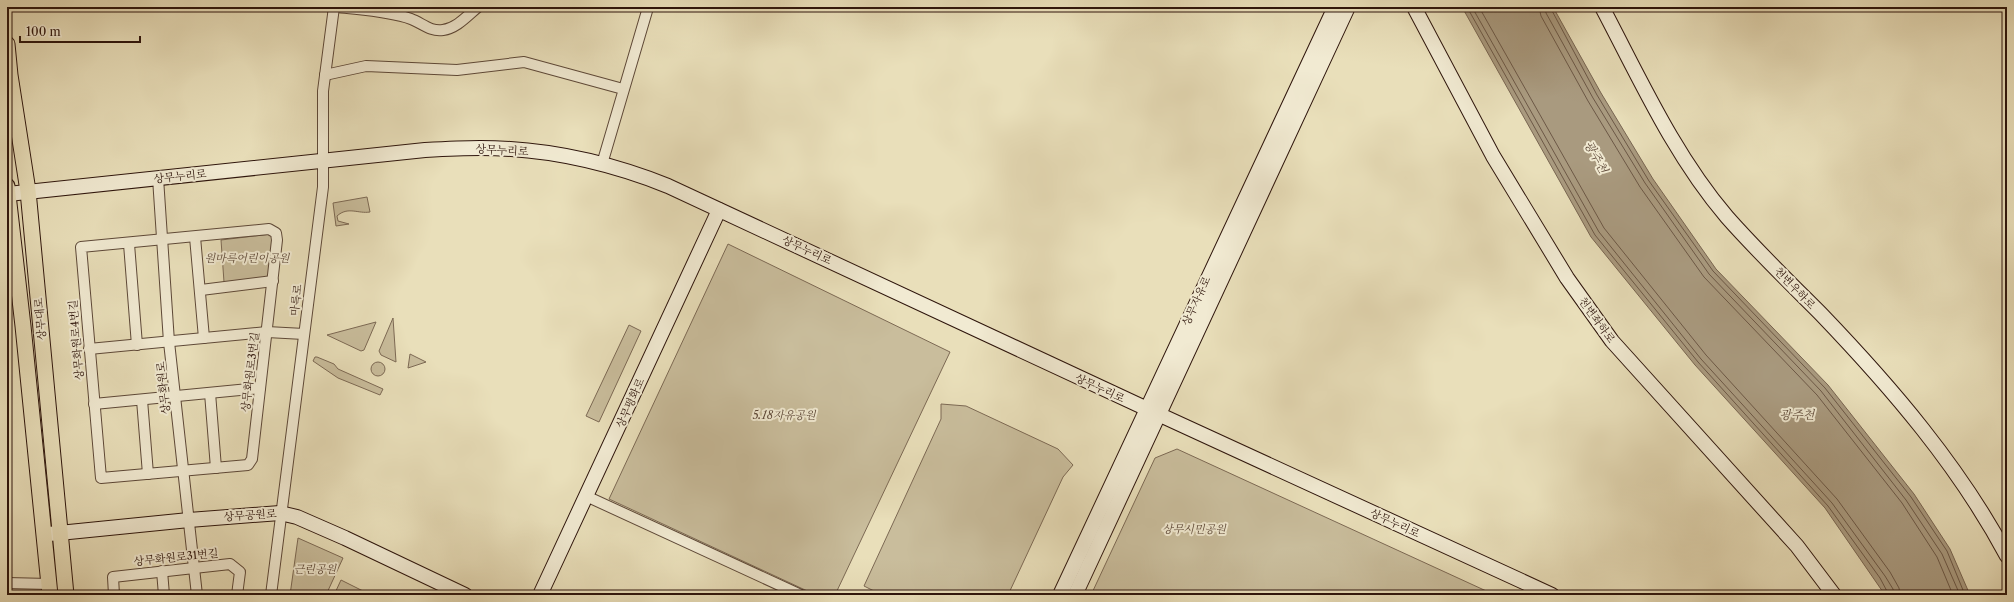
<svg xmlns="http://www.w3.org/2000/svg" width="2014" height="602" font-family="'Libre Caslon Text','Noto Serif KR',serif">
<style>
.green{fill:#c9bd9c;stroke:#7c6954}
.water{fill:#a99a7f;stroke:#786551}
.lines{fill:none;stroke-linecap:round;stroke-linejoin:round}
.shore{stroke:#6c5846;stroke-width:1}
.street-casing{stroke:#5d4838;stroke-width:12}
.secondary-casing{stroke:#2e150c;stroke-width:16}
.primary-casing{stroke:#2e150c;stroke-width:17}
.street{stroke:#f1ead2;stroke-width:10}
.secondary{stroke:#f1ead2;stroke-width:14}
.primary{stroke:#e9dfba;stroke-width:15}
.labels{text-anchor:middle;stroke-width:4;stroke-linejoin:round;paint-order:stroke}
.street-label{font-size:11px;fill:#2e150c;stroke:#f1ead2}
.park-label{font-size:11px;font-style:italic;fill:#5c4737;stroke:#f1ead2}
.water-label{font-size:12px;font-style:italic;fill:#5f4a3a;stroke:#f1ead2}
</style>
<rect width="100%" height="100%" fill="#e9dfba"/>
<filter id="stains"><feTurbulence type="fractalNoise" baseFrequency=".005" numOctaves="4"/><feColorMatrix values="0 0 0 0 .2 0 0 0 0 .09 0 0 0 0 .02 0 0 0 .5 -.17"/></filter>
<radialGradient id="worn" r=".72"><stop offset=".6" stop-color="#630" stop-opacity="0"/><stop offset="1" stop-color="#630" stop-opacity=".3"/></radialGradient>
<g class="green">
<path d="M367 197 370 212C358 214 348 206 337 216L338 221 349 224 336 226 333 203Z"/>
<path d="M271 234 273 237 270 274 267 278 224 282 221 240Z"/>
<path d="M728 244 950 352 835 595H816L609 499Z"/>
<path d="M393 318 396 362 381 355 379 351Z"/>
<path d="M376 322 364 350 361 351 327 335Z"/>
<path d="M629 325 641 331 599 422 586 416Z"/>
<path d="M410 354 426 362 408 368Z"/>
<path d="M315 357H317L334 364 338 369 383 389 380 395 338 378 313 361Z"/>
<circle cx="378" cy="369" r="7"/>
<path d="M941 404 966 406 1058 449 1073 465 1063 477 1008 595H882L864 586 941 419Z"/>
<path d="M1177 449 1495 595H1091L1155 458Z"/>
<path d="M298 538 343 558 326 595H290Z"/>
<path d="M341 580 371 595H334Z"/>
</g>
<path class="water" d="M1462 7H1553L1601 93 1653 179 1716 269 1828 385 1914 494 1950 549 1970 595H1885L1825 508 1695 365 1591 237Z"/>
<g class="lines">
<g class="shore">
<path d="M1467 7 1595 235 1698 362 1828 506 1880 578 1889 595"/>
<path d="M1472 7 1599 232 1701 359 1832 503 1885 576 1893 589 1894 595"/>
<path d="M1479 7 1604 228 1706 355 1837 499 1890 572 1899 588 1900 595"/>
<path d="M1539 7 1541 16 1588 101 1640 187 1704 277 1817 395 1902 503 1937 557 1953 595"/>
<path d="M1545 7 1546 13 1593 98 1645 183 1709 274 1821 391 1906 500 1942 554 1960 595"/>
<path d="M1550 7 1597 95 1649 181 1713 271 1825 388 1911 497 1947 551 1965 595"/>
</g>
<defs>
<g id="street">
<path d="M338 7C362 10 388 11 411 19 422 23 430 32 443 30 457 28 467 16 478 7"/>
<path d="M325 75 366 66 457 70 524 62 623 89"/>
<path d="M602 164 647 11"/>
<path d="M158 178 169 342 197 595"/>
<path d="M269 229 276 233 277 240 252 459 248 465 101 478 81 247Z"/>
<path d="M195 237 204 338"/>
<path d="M129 244 137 345"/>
<path d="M201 290 273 281"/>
<path d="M89 349 267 332 304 334"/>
<path d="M210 393 216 468"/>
<path d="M142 400 148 474"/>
<path d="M94 404 260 388"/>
<path d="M586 496 801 595"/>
<path d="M162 571 164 595"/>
<path d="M7 583 49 584"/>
<path d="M114 595 113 577 230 564 240 572 237 595"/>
<path d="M271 595 323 187V91L334 7"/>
</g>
<g id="secondary">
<path d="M1414 7 1493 156 1567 278 1612 341 1797 546 1834 595"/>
<path d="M1602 7C1640 79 1674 155 1727 217 1757 251 1789 282 1821 314 1891 387 1959 466 2007 556"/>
<path d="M8 194 425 150C443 149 461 148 480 148 544 148 608 162 668 186L1158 414 1552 595"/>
<path d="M49 534 189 520 280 513 297 517 345 538 465 595"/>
<path d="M540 595 719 210"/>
<path d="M1060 595 1335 7"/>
<path d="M1075 595 1348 7"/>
</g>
<g id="primary">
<path d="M7 44 10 75 28 191 66 595"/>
<path d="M7 186 23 326 50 595"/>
</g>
</defs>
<use href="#street" class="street-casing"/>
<use href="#secondary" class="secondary-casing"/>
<use href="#primary" class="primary-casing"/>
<use href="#street" class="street"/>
<use href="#secondary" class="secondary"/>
<use href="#primary" class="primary"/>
</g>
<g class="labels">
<g class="street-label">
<text transform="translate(502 150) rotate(3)" y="4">상무누리로</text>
<text transform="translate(180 176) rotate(-6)" y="4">상무누리로</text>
<text transform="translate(807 250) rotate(25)" y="4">상무누리로</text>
<text transform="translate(1795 288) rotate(46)" y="4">천변우하로</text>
<text transform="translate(296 300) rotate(-83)" y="4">마륵로</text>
<text transform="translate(1196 301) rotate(-65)" y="4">상무자유로</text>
<text transform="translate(40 319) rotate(-95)" y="4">상무대로</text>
<text transform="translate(1597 320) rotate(54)" y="4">천변좌하로</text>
<text transform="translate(76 340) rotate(-95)" y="4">상무화원로4번길</text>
<text transform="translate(250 372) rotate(-83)" y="4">상무화원로3번길</text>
<text transform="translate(163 388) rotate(-96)" y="4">상무화원로</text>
<text transform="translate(1100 388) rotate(25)" y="4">상무누리로</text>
<text transform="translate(630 403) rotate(-66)" y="4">상무평화로</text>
<text transform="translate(250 515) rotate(-4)" y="4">상무공원로</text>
<text transform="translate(1395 523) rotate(25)" y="4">상무누리로</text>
<text transform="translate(176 557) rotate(-6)" y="4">상무화원로31번길</text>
</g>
<g class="park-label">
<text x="247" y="262">원마륵어린이공원</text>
<text x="784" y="419">5.18자유공원</text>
<text x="1194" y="533">상무시민공원</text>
<text x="315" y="573">근린공원</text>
</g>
<g class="water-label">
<text transform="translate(1596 157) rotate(61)" y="4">광주천</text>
<text x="1797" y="419">광주천</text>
</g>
</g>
<rect width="2014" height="602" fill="none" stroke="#e9dfba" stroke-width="24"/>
<rect x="8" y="8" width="1998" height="586" fill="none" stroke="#2e150c" stroke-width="2"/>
<rect x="12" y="12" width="1990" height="578" fill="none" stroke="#2e150c"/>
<path d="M20 36v6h120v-6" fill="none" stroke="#2e150c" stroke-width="2"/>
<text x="26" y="36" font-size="12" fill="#2e150c" stroke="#f1ead2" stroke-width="3" paint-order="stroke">100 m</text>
<rect width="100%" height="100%" filter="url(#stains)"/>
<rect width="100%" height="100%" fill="url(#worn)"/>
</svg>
